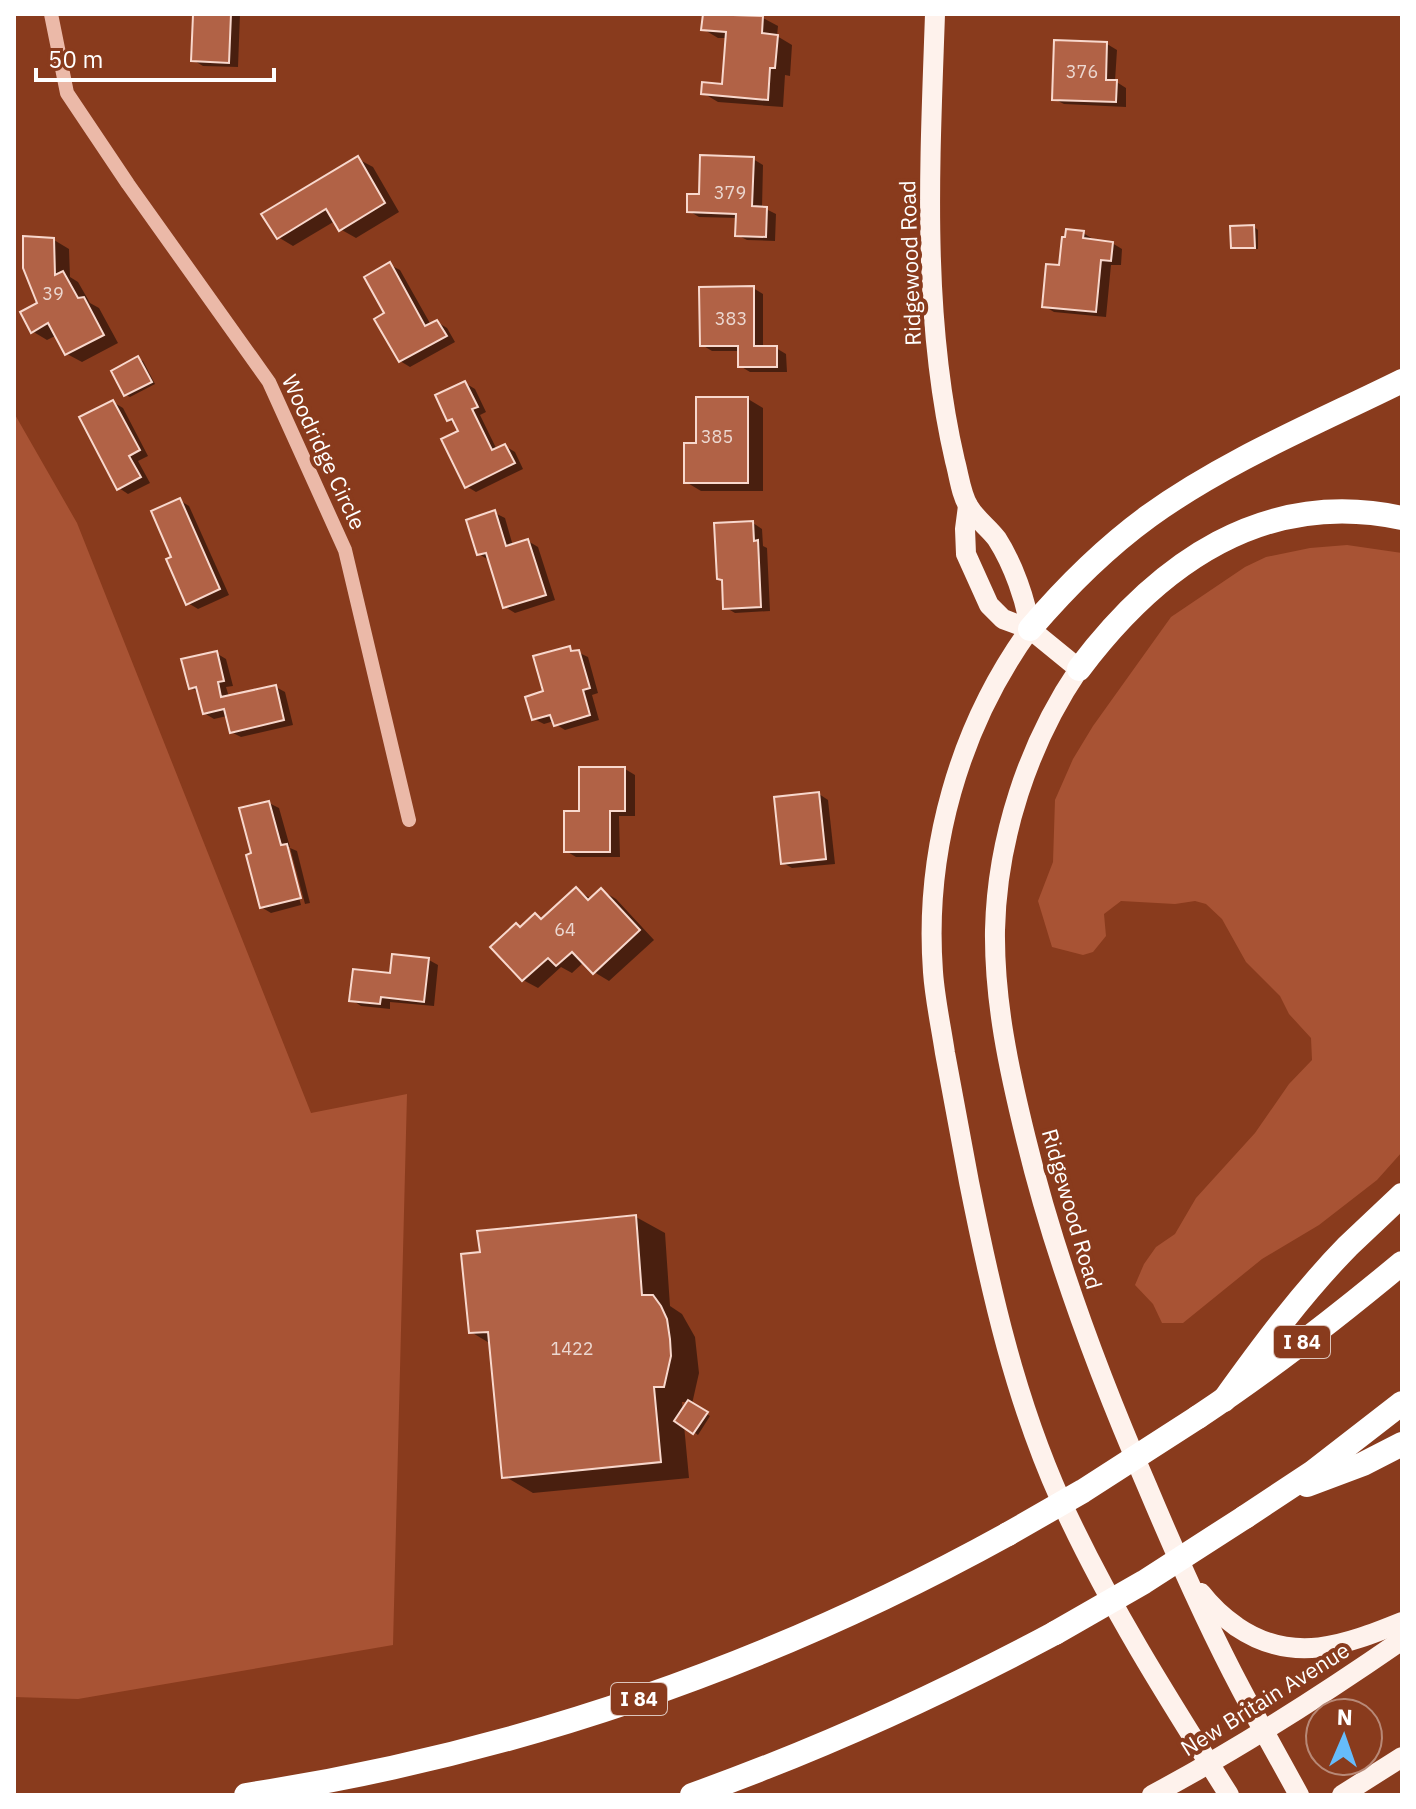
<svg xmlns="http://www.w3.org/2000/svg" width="1416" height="1809" font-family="'IBM Plex Sans',sans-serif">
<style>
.green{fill:#a85334}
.shadow{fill:#0007;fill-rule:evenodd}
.building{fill:#b16246;stroke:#f8d8cd;stroke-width:2}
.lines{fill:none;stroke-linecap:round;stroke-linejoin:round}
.minor{stroke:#ebb9a8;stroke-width:14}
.major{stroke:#fef2ec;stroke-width:20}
.highway{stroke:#fff;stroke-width:24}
.highway-bridge{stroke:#fff;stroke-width:24}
.labels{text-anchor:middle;stroke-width:8;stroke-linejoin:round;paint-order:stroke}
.number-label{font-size:18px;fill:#ecd8d1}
.shield{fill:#893b1d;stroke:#dcc4bb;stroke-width:2}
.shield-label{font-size:20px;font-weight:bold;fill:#fff}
.street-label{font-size:22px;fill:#fff;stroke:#893b1d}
</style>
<rect width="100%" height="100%" fill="#893b1d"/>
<g class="green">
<path d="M14 413 77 523 311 1113 407 1094 393 1645 78 1699 14 1697Z"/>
<path d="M1347 545 1402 553V1152L1377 1180 1319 1225 1262 1259 1183 1323H1162L1153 1304 1135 1285 1144 1264 1156 1247 1175 1234 1196 1198 1255 1133 1289 1084 1312 1060 1311 1038 1289 1014 1280 996 1246 962 1222 919 1206 904 1195 901 1175 904 1121 901 1104 914 1106 936 1093 952 1083 955 1052 947 1038 901 1053 862 1055 800 1073 759 1093 726 1171 617 1245 567 1266 557 1310 548Z"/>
</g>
<g class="shadow">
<path d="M201 14H240L238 67 203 66 193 60Z"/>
<path d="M705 14 763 18 778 26 777 36 792 45 790 76 785 75 783 107 718 102 703 93 724 86 728 38H718L703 29Z"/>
<path d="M1107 44 1117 50 1115 81 1126 88V107L1064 104 1054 99Z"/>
<path d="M358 159 373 167 399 212 356 238 340 229 335 221 293 246 278 237Z"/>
<path d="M753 159 763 165 762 208 766 209 776 214 775 241 747 240 737 235 738 218 699 217 689 211 701 196Z"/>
<path d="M1254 227 1258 230V249H1237L1233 247Z"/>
<path d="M1083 233 1093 239V241L1112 243 1122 249 1121 265H1111L1106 317 1054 312 1044 306 1061 267 1067 239Z"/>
<path d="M54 240 69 249 70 277 78 282 90 303 99 308 118 343 82 362 67 354 57 335 47 340 32 331Z"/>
<path d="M390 265 400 270 431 325 437 322 447 328 455 342 410 367 400 361 387 314Z"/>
<path d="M753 288 763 294V348H776L786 354 787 372H750L740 366V351H712L702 345Z"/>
<path d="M138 359 143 361 155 384 130 397 126 395Z"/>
<path d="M465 383 475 389 486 412 480 415 497 450 505 446 515 452 523 469 476 492 466 486 461 432 458 425 449 420Z"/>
<path d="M748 399 763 408V491H701L686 482 698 445Z"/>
<path d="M113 402 123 408 148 456 138 461 150 483 128 494 119 488Z"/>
<path d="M179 500 189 506 229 595 198 609 188 603 174 558Z"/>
<path d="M495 513 505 518 513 546 528 541 538 547 555 600 515 613 505 607 490 561 479 554Z"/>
<path d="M753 523 762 529 763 546 767 548 770 611 735 613 725 607Z"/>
<path d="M569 648 588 657 598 693 592 695 599 720 565 730 555 724 554 721 544 724 534 719Z"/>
<path d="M216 653 226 659 233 686 226 687 229 697 276 687 285 692 293 725 241 737 231 732 227 716 214 719 204 713 200 693 191 688Z"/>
<path d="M625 769 635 775V816H619L620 857H576L566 851 581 813Z"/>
<path d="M819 794 828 800 835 864 792 868 783 863Z"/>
<path d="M269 803 279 808 290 847H286L301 905 271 913 261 907Z"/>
<path d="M290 848 297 851 310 903 305 904Z"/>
<path d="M576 890 592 899 601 890 616 899 654 940 609 981 594 972 584 962 572 973 561 967 538 988 523 980 521 929 536 915 544 920Z"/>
<path d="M429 960 438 965 434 1006 390 1002V1009L361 1006 352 1000 392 975Z"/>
<path d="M636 1217 665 1233 670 1306 682 1314 695 1337 699 1373 692 1404 710 1416 698 1435 684 1425 689 1478 533 1493 504 1476 491 1344 471 1332ZM682 1402H689L683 1412Z"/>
</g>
<g class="building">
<path d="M199 14H231L229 63 191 61 193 15Z"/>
<path d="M703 14 763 16 762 33 778 35 775 68H770L768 100 701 94 702 82 722 84 726 32 701 30Z"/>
<path d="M1054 40 1107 42 1106 80H1117L1116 102 1052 100Z"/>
<path d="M700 155 754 157 752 206 767 207 766 237 735 236 736 214 687 212V194H699Z"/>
<path d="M358 156 385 203 339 231 326 209 277 239 261 214Z"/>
<path d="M1254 225 1255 248H1231L1230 226Z"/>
<path d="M1066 229 1084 231 1083 238 1113 242 1111 261 1101 260 1096 312 1042 307 1046 264 1059 265 1062 237H1065Z"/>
<path d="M23 236 54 238 55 275 63 271 78 298 84 297 104 335 65 355 48 323 31 333 20 312 37 303 23 268Z"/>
<path d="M390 262 425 326 437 320 447 336 399 362 374 319 384 313 364 277Z"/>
<path d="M754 286V346H777V367H738V346H700L699 287Z"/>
<path d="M138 356 152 382 124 396 111 371Z"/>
<path d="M465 381 478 407 472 409 492 450 505 444 515 463 465 488 441 439 458 431 452 419 447 421 435 395Z"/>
<path d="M696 397H748V483H684V443H696Z"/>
<path d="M113 400 140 450 129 456 141 477 117 490 79 417Z"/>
<path d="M180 498 220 589 186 605 166 559 171 557 151 511Z"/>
<path d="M495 510 506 546 528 539 546 595 503 608 486 553 477 555 466 520Z"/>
<path d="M753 521 754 541 758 540 761 607 723 609 722 580 717 579 714 523Z"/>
<path d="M570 646 571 651 579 650 590 688 583 690 590 715 554 726 550 715 532 720 525 697 543 691 533 656Z"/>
<path d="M217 651 224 681 218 682 221 697 276 685 284 720 230 733 224 709 203 714 196 687 189 689 181 659Z"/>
<path d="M579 767H625V811H610V852H564V811H579Z"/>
<path d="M819 792 826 859 781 864 774 797Z"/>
<path d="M269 801 281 845 287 844 301 898 260 908 246 855 251 853 239 808Z"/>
<path d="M576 887 588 900 601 888 640 930 593 974 572 952 556 966 548 958 522 981 490 947 516 923 520 927 535 913 541 919Z"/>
<path d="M392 954 429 958 424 1002 381 997 380 1004 349 1001 353 969 390 973Z"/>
<path d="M636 1215 642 1295H653L661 1306 667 1319 670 1339 671 1356 664 1387H654L661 1462 502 1478 488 1332 469 1333 461 1254 480 1252 477 1231Z"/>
<path d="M688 1400 708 1412 693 1434 674 1421Z"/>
</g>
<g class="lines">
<path class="minor" d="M51 14 67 93 128 184 269 382 345 550 409 820"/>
<g class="major">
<path d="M935 14C930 162 921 315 955 461 959 475 961 495 969 507 976 519 989 528 997 539 1013 564 1026 600 1030 629 959 727 924 851 933 972 935 1000 941 1026 945 1053 953 1096 961 1139 969 1182 991 1292 1015 1399 1061 1501 1108 1604 1169 1700 1229 1795"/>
<path d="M968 506 965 529 966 554 989 605 1003 619 1030 629 1079 669C1028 744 997 839 995 930 994 1001 1009 1070 1026 1139 1055 1259 1098 1373 1147 1486 1176 1555 1206 1623 1241 1689 1260 1725 1280 1760 1299 1795"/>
<path d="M1201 1593C1211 1606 1223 1617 1237 1627 1293 1665 1345 1645 1402 1622"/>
<path d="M1152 1795C1239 1749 1321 1696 1402 1640"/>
<path d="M1342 1795 1402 1757"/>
</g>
<g class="highway">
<path d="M1030 629C1065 588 1105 548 1149 516 1227 460 1317 423 1402 381"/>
<path d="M1079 669C1158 564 1264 488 1402 518"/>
<path d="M1224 1400C1262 1347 1302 1293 1348 1246 1366 1229 1384 1212 1402 1195"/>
<path d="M1198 1417C1269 1370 1337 1317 1402 1263"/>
<path d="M1307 1485 1363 1464 1402 1444"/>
<path d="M1245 1517 1313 1472 1402 1403"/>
<path d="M246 1795C514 1754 771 1665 1008 1534"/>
<path d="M692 1795C818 1750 937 1696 1055 1633"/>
</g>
<g class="highway-bridge">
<path d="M1008 1534 1083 1491 1198 1417"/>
<path d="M1055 1633 1144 1582 1245 1517"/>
</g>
</g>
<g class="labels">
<g class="number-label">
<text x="1082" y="78">376</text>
<text x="730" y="199">379</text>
<text x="53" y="300">39</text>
<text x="731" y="325">383</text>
<text x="717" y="443">385</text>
<text x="565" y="936">64</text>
<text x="572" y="1355">1422</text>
</g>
<g class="shield">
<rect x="1274" y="1326" width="56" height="32" rx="6"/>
<rect x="611" y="1683" width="56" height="32" rx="6"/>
</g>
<g class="shield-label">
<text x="1302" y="1349">I 84</text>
<text x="639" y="1706">I 84</text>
</g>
<g class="street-label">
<text transform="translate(910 263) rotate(-92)" y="8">Ridgewood Road</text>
<text transform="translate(324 452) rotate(65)" y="8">Woodridge Circle</text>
<text transform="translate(1072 1209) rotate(74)" y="8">Ridgewood Road</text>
<text transform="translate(1265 1699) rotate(-32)" y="8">New Britain Avenue</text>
</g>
</g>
<rect width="1416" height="1809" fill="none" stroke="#ffffff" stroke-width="32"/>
<g transform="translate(1344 1737) rotate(2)"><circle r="38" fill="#893b1d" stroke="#b88977" stroke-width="2"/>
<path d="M0-6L14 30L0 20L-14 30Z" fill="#66bcfb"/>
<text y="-12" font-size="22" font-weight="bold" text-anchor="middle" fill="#ffffff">N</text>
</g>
<path d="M36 68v12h238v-12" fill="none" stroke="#ffffff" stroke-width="4"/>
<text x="48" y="68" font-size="24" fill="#ffffff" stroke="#893b1d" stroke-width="6" paint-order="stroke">50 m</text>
</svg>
